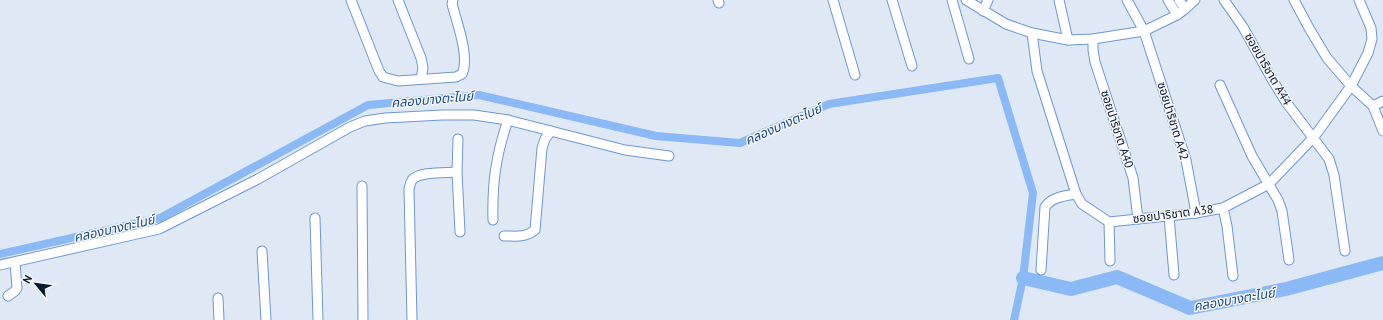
<svg xmlns="http://www.w3.org/2000/svg" width="1383" height="320" font-family="'PT Sans','Noto Sans Thai',sans-serif">
<style>
.lines{fill:none;stroke-linecap:round;stroke-linejoin:round}
.canal{stroke:#8bb9f5;stroke-width:8}
.river{stroke:#8bb9f5;stroke-width:14}
.street-casing{stroke:#6c98d2;stroke-width:11}
.street{stroke:#fff;stroke-width:9}
.labels{text-anchor:middle;stroke-width:3;stroke-linejoin:round;paint-order:stroke}
.street-label{font-size:12px;fill:#091b31;stroke:#f5f5f5}
.water-label{font-size:13px;font-style:italic;fill:#174c8b;stroke:#f5f5f5}
</style>
<rect width="100%" height="100%" fill="#dfe9f5"/>
<g class="lines">
<path class="canal" d="M0 254 160 218 368 105 479 95 656 136 740 143 829 104 998 78 1033 193 1023 278 1014 320"/>
<path class="river" d="M1023 278 1071 289 1117 277 1190 308 1286 289 1383 263"/>
<defs>
<g id="street">
<path d="M351 0 379 71 383 77 398 81 456 77 462 74C470 57 457 23 452 4L453 0"/>
<path d="M398 0 421 58 423 68 421 79"/>
<path d="M718 0 719 3"/>
<path d="M833 0 855 75"/>
<path d="M892 0 912 66"/>
<path d="M952 0 969 59"/>
<path d="M966 0 1006 24 1032 33 1068 40 1093 39 1144 31 1177 15 1185 9 1195 0"/>
<path d="M1059 0 1068 40"/>
<path d="M1127 0 1144 31 1186 160 1196 213"/>
<path d="M1168 0 1177 15"/>
<path d="M1179 0 1185 9"/>
<path d="M1224 0 1243 27 1273 81 1286 102 1329 159 1334 175 1345 251"/>
<path d="M1294 0 1309 28 1327 58 1351 86 1373 106 1383 131"/>
<path d="M983 11 988 0"/>
<path d="M1032 33 1037 71 1076 194 1082 204 1109 222 1196 213 1223 208 1269 184 1314 137 1351 86 1368 53 1372 39 1371 28 1359 0"/>
<path d="M1093 39V50L1095 62 1133 178 1138 219"/>
<path d="M1220 85 1252 156 1278 200 1282 211 1289 260"/>
<path d="M1373 106 1383 101"/>
<path d="M458 139 457 172 460 232"/>
<path d="M362 186 363 320"/>
<path d="M1223 208 1227 226 1233 276"/>
<path d="M1169 216 1174 275"/>
<path d="M315 218 318 320"/>
<path d="M493 220C492 183 496 155 508 120"/>
<path d="M1109 222 1110 261"/>
<path d="M504 236C516 236 525 238 535 230L542 148 545 139 551 131"/>
<path d="M262 251 266 320"/>
<path d="M0 265 159 229 258 179 350 127 365 121 385 118 442 115H474L508 120 625 150 669 156"/>
<path d="M1041 270 1045 207C1052 197 1064 196 1076 194"/>
<path d="M8 296 15 291 17 288 15 262"/>
<path d="M218 298 219 320"/>
<path d="M412 320 409 189C410 186 410 183 412 180 419 171 446 173 457 172"/>
</g>
</defs>
<use href="#street" class="street-casing"/>
<use href="#street" class="street"/>
</g>
<g class="labels">
<g class="street-label">
<text transform="translate(1268 69) rotate(60)" y="4">ซอยปาริชาต A44</text>
<text transform="translate(1173 121) rotate(73)" y="4">ซอยปาริชาต A42</text>
<text transform="translate(1117 129) rotate(72)" y="4">ซอยปาริชาต A40</text>
<text transform="translate(1173 214) rotate(-7)" y="4">ซอยปาริชาต A38</text>
</g>
<g class="water-label">
<text transform="translate(432 99) rotate(-5)" y="5">คลองบางตะไนย์</text>
<text transform="translate(783 124) rotate(-24)" y="5">คลองบางตะไนย์</text>
<text transform="translate(114 228) rotate(-13)" y="5">คลองบางตะไนย์</text>
<text transform="translate(1234 299) rotate(-10)" y="5">คลองบางตะไนย์</text>
</g>
</g>
<g transform="translate(36 284) rotate(299)" stroke="#f5f5f5" stroke-width="3" paint-order="stroke">
<path d="M0-3L7 15L0 10L-7 15Z" fill="#091b31"/>
<text y="-6" font-size="11" font-weight="bold" text-anchor="middle" fill="#091b31">N</text>
</g>
</svg>
